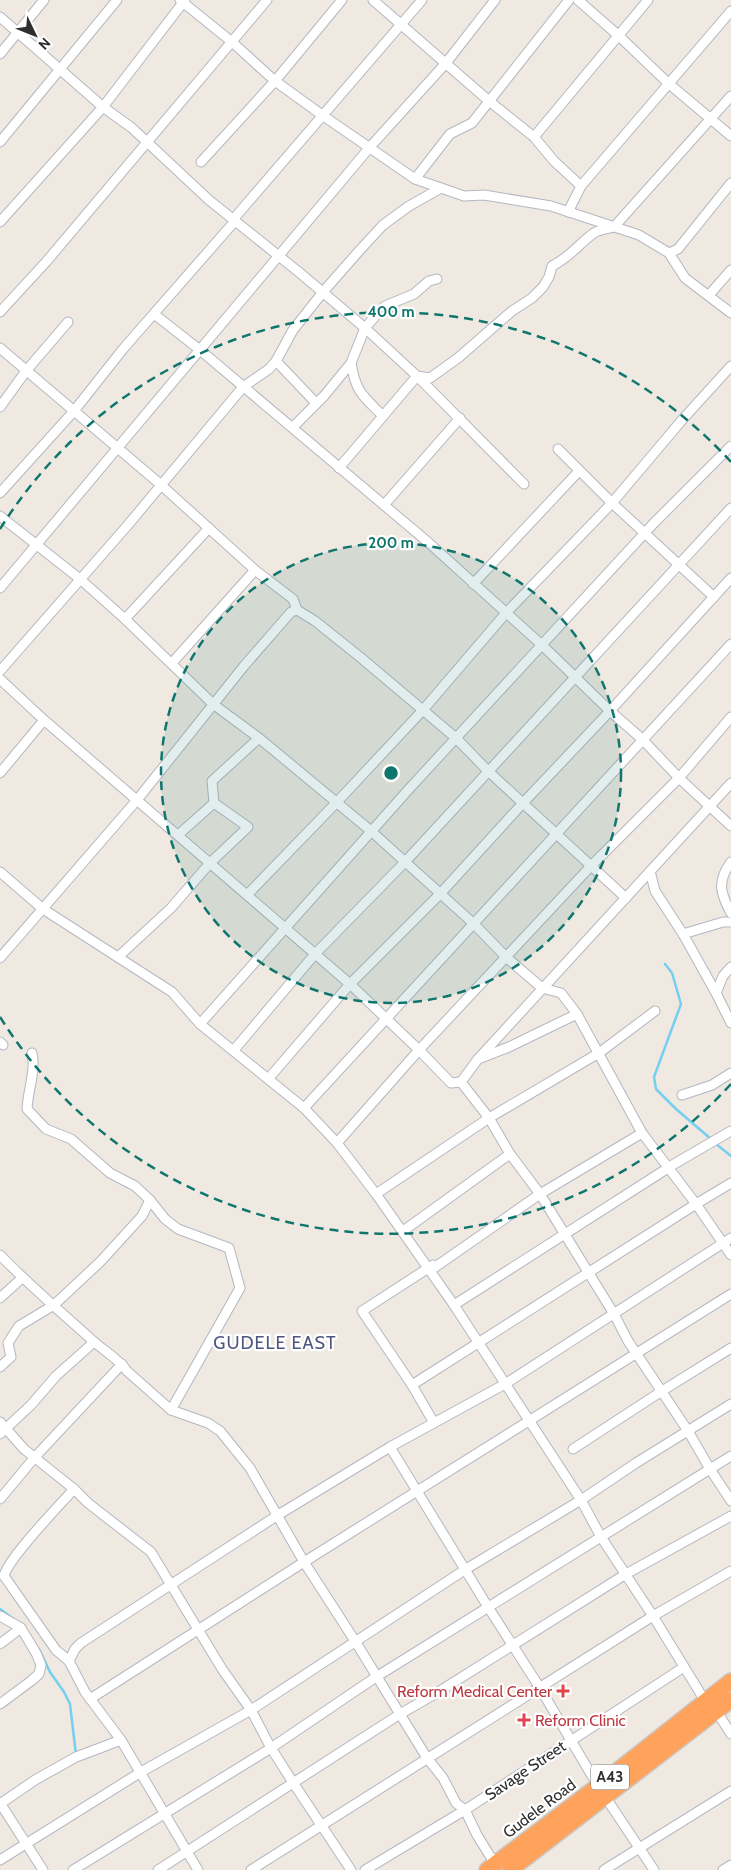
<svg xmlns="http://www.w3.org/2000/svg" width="731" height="1870" font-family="Cabin,sans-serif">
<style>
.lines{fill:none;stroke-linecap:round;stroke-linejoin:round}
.stream{stroke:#75cff0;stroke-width:2.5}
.street-casing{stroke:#b4b7c1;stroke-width:11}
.highway-casing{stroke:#c9c9c9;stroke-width:18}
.street{stroke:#fff;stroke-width:9}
.highway{stroke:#ffa35c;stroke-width:15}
.ring{fill:none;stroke:#0f766e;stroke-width:2.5;stroke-dasharray:9 6}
.health-dot{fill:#e0444e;stroke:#fff;stroke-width:2}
.labels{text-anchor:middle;stroke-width:4.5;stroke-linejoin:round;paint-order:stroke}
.shield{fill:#fff;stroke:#6d6d6d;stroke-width:1}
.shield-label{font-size:15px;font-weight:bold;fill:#2e2e2e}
.health-label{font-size:16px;fill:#be3a42;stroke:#fff;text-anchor:end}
.street-label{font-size:16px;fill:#2e2e2e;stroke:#fff}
.neighbourhood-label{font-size:18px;letter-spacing:1px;fill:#4d5680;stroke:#fff}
.centre{fill:#0f766e;stroke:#fff;stroke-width:2.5}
.ring-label{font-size:15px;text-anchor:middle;font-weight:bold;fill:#0f766e;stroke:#fff;stroke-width:4.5;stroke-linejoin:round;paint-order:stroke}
</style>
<rect width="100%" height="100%" fill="#efe9e1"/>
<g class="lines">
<g class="stream">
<path d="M665 964 672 973 681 1004 654 1077 656 1089 676 1109 711 1139"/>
<path d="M715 1143 731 1156"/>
<path d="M0 1609 15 1620"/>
<path d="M39 1649 50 1672 64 1692 70 1704 76 1755"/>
</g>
<defs>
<g id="street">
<path d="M180 0 232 42 275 81 322 115 415 179 464 196 484 195 551 206 639 235 669 253 685 278 731 313"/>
<path d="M373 0 489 101 534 137 554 161 581 186"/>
<path d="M578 0 619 36 668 83 731 136"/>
<path d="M0 17 103 107 132 128 209 200 300 273 365 328 417 376 524 484"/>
<path d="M0 54 44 0"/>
<path d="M534 137 648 0"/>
<path d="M0 142 117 0"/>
<path d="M201 162 275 81 342 0"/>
<path d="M415 179 450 134 472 123 569 0"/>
<path d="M568 212 581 186 731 11"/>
<path d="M237 215 422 0"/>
<path d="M0 222 103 107 185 0"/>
<path d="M669 253 678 249 731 183"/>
<path d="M709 295 731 270"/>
<path d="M0 312 46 262 267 0"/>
<path d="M154 314 200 350 429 543 543 646 610 711 642 739 679 778 731 826"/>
<path d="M0 348 160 484 255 570 293 599 297 610"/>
<path d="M276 361 316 403"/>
<path d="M351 363C356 393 363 396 383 416"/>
<path d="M0 407 26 371 68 322"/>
<path d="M293 427 324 396 351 363 365 328 378 313 385 306 414 294 429 281 437 279"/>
<path d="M558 449 612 503 714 597"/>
<path d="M339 468 417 376 430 378 458 358 512 311 532 298 543 287 549 277 552 266C572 256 578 244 594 233 600 229 608 229 614 227L731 96"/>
<path d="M0 493 74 411 123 349 235 221"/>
<path d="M384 505 460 418"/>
<path d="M0 516 80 579 125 619 213 704 259 738 371 831 474 924 506 957 542 988 561 993 577 1014 642 1133 696 1204 731 1255"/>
<path d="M473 584 579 471"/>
<path d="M0 588 370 147 446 63 495 0"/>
<path d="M125 619 209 528"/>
<path d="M172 663 255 570"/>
<path d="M0 671 127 526 243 387 269 369 276 361 293 330 323 292 359 251 383 225 409 206 441 188"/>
<path d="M0 679 44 720 350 984 440 894 523 803 610 711 731 578"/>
<path d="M0 773 44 720"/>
<path d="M178 835 214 803 212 781 259 738"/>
<path d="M731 862C717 881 720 893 731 913"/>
<path d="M650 871 655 891 683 934 716 993 731 1023"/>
<path d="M0 872 43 909 172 992 200 1024 304 1108 337 1143 376 1194 454 1305 668 1168"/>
<path d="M247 895 337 802 423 710 506 613 612 503 682 420 731 366"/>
<path d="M683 934 723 922H731"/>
<path d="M118 957 171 908 210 863 248 827 214 803"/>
<path d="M0 958 137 800 244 666 291 612 297 610 315 621 360 657 456 738 488 771 626 898"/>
<path d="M716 993 723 976 731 967"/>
<path d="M200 1024 409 789 654 523 731 446"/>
<path d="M0 1042 3 1045"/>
<path d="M234 1050 315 954 405 862 731 508"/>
<path d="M32 1053C36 1072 28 1089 27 1109L46 1129 71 1139 110 1173 135 1186 150 1200 165 1219 178 1229 229 1248 240 1288 171 1410"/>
<path d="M478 1059 731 783"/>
<path d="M269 1078 350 984 419 1050 451 1083 461 1082 489 1118 510 1154 540 1194 614 1314 628 1341 688 1431 710 1469 731 1501"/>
<path d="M461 1082 478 1059 509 1047 577 1014"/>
<path d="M682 1095 712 1085 731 1073"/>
<path d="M304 1108 731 644"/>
<path d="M337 1143 419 1050 590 867 679 778 731 717"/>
<path d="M669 1167 731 1131"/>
<path d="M376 1194 489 1118 599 1053 655 1011"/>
<path d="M403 1231 510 1154"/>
<path d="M0 1255C29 1285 61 1312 92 1340 104 1351 118 1358 127 1371L171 1410 208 1423 220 1431 250 1468 304 1562 355 1641 427 1758 443 1778 456 1803 465 1810 477 1835 495 1864"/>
<path d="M433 1265 362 1311 412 1385 434 1423"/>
<path d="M431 1270 540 1194 642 1133"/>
<path d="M0 1298 22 1278"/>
<path d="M454 1305 581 1500 601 1537 653 1616 705 1701"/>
<path d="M0 1367 11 1357 8 1343 19 1326 54 1305 101 1261 142 1216 150 1200"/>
<path d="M412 1385 696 1204 731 1183"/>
<path d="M0 1422 24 1449 74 1489 88 1503 151 1552 222 1669 251 1710 271 1748 294 1784 351 1870"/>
<path d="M0 1434 31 1405 56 1376 94 1342"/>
<path d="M390 1447 488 1607 540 1688 598 1786 654 1870"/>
<path d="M573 1449 662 1391 731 1348"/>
<path d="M0 1499 35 1457 122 1364"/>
<path d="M0 1616 21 1628 36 1653 41 1665 39 1674 31 1681 0 1704"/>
<path d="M0 1644 21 1628"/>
<path d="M69 1661 56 1650 4 1576C8 1558 59 1506 74 1489"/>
<path d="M90 1699 304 1562 731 1294"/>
<path d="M717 1712 731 1734"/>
<path d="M0 1803 43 1870"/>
<path d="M0 1804 35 1780 76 1757 121 1740"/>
<path d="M0 1860 141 1772 251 1710 466 1569 581 1500 636 1463 731 1404"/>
<path d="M73 1870 271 1748 376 1677 731 1456"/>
<path d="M158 1870 400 1714 435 1694 626 1574 731 1516"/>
<path d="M198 1870 121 1740 85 1692 69 1661 75 1649 81 1643 278 1515 390 1447 505 1384 731 1238"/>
<path d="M251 1870 653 1616 731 1571"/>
<path d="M365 1870 465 1810 684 1667"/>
<path d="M604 1870 731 1791"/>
<path d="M723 1870 731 1865"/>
</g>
<g id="highway">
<path d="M487 1870 598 1786 731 1681"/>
<path d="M510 1870 731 1700"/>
</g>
</defs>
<use href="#street" class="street-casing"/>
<use href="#highway" class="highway-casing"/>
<use href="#street" class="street"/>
<use href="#highway" class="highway"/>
</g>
<circle cx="391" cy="773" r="230" fill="#0f766e" fill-opacity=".12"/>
<g class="ring">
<circle cx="391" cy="773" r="230"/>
<path d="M731 1084A461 461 0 0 1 0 1017M0 529A461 461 0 0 1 731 462"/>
</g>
<g class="health-dot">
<path d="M560.5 1683.5h5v5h5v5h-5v5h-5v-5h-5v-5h5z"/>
<path d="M521.5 1712.5h5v5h5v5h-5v5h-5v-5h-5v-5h5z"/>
</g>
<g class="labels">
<rect class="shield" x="591" y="1764.5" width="38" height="25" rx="4"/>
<g class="shield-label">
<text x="610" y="1782">A43</text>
</g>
<g class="health-label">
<text x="552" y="1697">Reform Medical Center</text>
<text x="535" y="1726" text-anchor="start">Reform Clinic</text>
</g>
<g class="street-label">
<text transform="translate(525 1770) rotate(-34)" y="6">Savage Street</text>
<text transform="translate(539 1808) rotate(-37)" y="6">Gudele Road</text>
</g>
<g class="neighbourhood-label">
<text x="275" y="1349">GUDELE EAST</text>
</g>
</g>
<circle cx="391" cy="773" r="8" class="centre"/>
<g class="ring-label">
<text x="391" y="317">400 m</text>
<text x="391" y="548">200 m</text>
</g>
<g transform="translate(35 35) rotate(133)" stroke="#ffffff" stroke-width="4" paint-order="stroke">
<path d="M0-4L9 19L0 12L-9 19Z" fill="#2e2e2e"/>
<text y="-8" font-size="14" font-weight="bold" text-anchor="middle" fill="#2e2e2e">N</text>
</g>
</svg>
